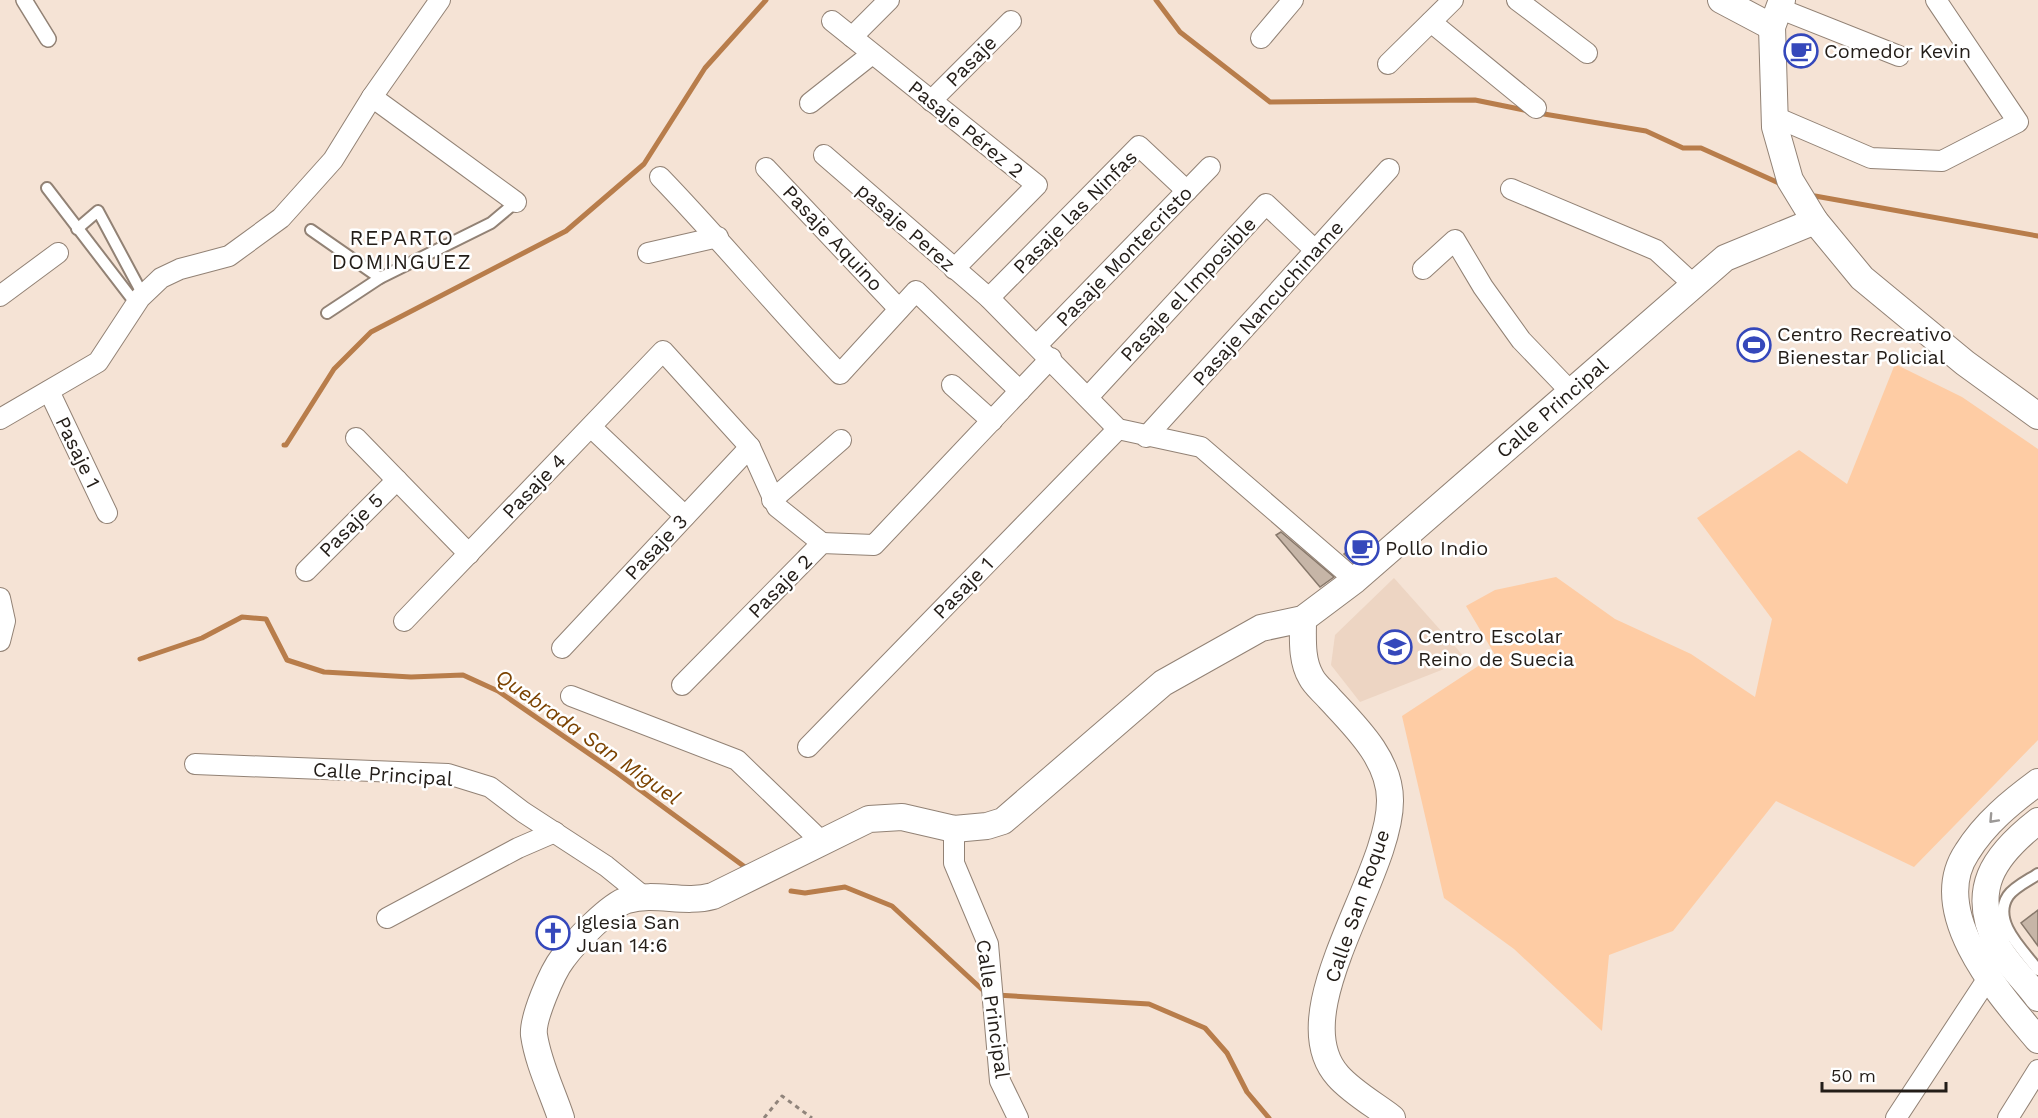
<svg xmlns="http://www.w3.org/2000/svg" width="2038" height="1118" font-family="'Work Sans',sans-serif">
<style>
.built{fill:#edd5c3}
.green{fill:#fecca4}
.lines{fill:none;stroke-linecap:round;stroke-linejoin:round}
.stream{stroke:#b87d4b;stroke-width:5}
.building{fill:#c6b5a7;stroke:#87786b;stroke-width:1.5}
.service-casing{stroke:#928275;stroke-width:14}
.pedestrian-casing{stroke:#928275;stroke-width:18}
.minor-casing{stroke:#928275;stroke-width:22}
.tertiary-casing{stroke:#928275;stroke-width:28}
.path{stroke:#90847b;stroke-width:3;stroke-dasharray:4.5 4.5;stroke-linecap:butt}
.service{stroke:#fff;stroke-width:10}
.pedestrian{stroke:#fff;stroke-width:15}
.minor{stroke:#fff;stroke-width:20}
.tertiary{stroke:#fff;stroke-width:26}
.oneway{stroke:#9c9997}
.labels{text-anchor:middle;stroke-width:5;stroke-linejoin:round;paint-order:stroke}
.poi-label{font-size:20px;fill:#231d18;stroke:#fff;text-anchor:start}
.street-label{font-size:20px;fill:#231d18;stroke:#fff}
.neighbourhood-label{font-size:21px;letter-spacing:1.5px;fill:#231d18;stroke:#fff}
.water-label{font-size:21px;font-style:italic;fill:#7b4200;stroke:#fff}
</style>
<rect width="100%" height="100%" fill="#f5e3d5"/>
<path class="built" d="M1394 578 1467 660 1360 702 1331 665 1335 635Z"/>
<path class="green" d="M1895 364 1962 397 2038 449V740L1914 867 1776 801 1673 931 1609 955 1602 1031 1514 949 1444 898 1402 716 1495 655 1466 606 1495 590 1556 577 1615 619 1691 654 1755 697 1772 619 1697 518 1799 450 1847 484Z"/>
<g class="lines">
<g class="stream">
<path d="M1156 0 1180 32 1270 102 1475 100 1529 111"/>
<path d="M1538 113 1646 131 1683 148H1701L1781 184"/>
<path d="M1815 196 2038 236"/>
<path d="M284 445H286L334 369 371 332 566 231 644 164 705 68 766 0"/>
<path d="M140 659 202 638 242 617 266 619 287 660 324 672 411 677 463 675 498 691 617 773 749 870"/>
<path d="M791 891 805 893 845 887 892 906 987 994"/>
<path d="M996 995 1149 1004 1205 1028 1227 1053 1247 1092 1269 1118"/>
</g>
</g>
<g class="building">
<path d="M1281 532 1334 577 1320 587 1276 535Z"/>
<path d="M1361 539 1369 548 1353 562 1344 554Z"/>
<path d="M2038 910V946L2021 923Z"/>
</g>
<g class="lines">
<defs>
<g id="service">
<path d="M47 188 136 304"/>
<path d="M77 229 98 211 143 295"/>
<path d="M311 230 380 278"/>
<path d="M327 313 380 278 491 223 516 202"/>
<path d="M2038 874C2029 880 2014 887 2008 896 1991 922 2024 951 2038 970"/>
</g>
<path id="pedestrian" d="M24 0 48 39"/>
<g id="minor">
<path d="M1517 0 1587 53"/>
<path d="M1778 8 1899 56"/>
<path d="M832 21 1037 185 954 269"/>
<path d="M1431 22 1536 108"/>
<path d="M852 37 889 0"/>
<path d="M1261 38 1293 0"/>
<path d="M1388 64 1453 0"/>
<path d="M372 97 516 202"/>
<path d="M931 101 1011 21"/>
<path d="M810 103 872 54"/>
<path d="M1773 116 1871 158 1942 161 2018 122 1936 0"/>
<path d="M824 155 989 298 1118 429 1201 447 1355 580"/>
<path d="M766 168 899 309"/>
<path d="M660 177C722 241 778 310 840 374L916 291 1020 391"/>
<path d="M1511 189 1656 250 1694 285"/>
<path d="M648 253 718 237"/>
<path d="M1423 269 1455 240 1483 287 1521 340 1571 392"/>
<path d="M0 296 58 253"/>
<path d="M989 298 1139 146 1187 191"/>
<path d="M1037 345 1210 167"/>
<path d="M952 385 992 421"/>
<path d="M49 391 107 513"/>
<path d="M1089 396 1266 204 1315 250"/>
<path d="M0 419 98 362 140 298 161 278 180 269 229 256 281 218 333 160 372 97 440 0"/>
<path d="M591 427 685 516"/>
<path d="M1146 437 1389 169"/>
<path d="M356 438 469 554"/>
<path d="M772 500 841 440"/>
<path d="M306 571 397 480"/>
<path d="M0 598 5 621 0 641"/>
<path d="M404 621 663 351 750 447 777 507 822 543"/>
<path d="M562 648 750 447"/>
<path d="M682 685 822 543 874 545 1051 358"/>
<path d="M571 696 737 760 821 841"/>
<path d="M808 747 1118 429"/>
<path d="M195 764 448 774 490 787 523 812 606 866 643 896"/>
<path d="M954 829V863L988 944 1000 1081 1018 1118"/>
<path d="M387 918 518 848 555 832"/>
<path d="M1896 1118 1988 978"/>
<path d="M2008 1118 2038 1070"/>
</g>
<g id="tertiary">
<path d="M1721 0 1772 27"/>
<path d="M1782 0 1772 27 1775 127 1790 180 1815 221 1862 278 1965 363 2038 416"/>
<path d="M1303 619C1303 638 1301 660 1311 677 1315 685 1323 691 1329 698 1355 726 1390 759 1390 800 1391 876 1281 1013 1338 1076 1352 1092 1375 1105 1392 1118"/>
<path d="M2038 782C2011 802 1985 823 1967 852 1926 913 2001 996 2038 1040"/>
<path d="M2038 821C1993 856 1969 890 1998 947 2008 965 2026 981 2038 998"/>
<path d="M561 1118C552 1091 538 1063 534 1035 532 1019 552 972 563 958 574 943 610 905 627 900 656 892 684 904 713 896L869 819 902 817 954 829 987 826 1003 821 1163 683 1261 628 1303 619 1355 580 1725 258 1815 221"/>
</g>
</defs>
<use href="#service" class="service-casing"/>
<use href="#pedestrian" class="pedestrian-casing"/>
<use href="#minor" class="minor-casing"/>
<use href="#tertiary" class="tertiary-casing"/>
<path class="path" d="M764 1118 782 1096 812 1118"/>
<use href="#service" class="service"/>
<use href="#pedestrian" class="pedestrian"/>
<use href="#minor" class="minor"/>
<use href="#tertiary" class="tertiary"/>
</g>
<defs><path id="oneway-chevron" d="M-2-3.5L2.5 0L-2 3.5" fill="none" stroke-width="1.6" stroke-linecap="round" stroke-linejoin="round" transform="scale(1.5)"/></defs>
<use class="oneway" href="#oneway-chevron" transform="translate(1993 819) rotate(133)"/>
<defs>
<symbol id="cafe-ring" viewBox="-11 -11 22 22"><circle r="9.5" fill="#fff" stroke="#3548bb" stroke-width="1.5"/><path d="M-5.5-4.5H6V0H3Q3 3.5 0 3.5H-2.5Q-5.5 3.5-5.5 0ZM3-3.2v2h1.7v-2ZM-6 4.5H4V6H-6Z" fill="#3548bb"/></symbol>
<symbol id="stadium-ring" viewBox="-11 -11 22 22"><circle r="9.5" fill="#fff" stroke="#3548bb" stroke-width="1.5"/><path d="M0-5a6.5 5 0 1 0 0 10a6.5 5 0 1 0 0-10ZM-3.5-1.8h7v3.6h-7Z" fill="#3548bb"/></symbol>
<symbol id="school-ring" viewBox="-11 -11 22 22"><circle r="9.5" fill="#fff" stroke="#3548bb" stroke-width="1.5"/><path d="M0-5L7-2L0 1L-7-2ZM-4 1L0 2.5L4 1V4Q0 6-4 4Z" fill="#3548bb"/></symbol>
<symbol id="church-ring" viewBox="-11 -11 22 22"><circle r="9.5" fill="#fff" stroke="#3548bb" stroke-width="1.5"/><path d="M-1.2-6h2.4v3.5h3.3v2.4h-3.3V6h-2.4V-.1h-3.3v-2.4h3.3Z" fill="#3548bb"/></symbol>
</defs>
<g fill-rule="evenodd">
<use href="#cafe-ring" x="1782" y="32" width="38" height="38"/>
<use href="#stadium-ring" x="1735" y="326" width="38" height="38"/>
<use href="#cafe-ring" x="1343" y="529" width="38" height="38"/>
<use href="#school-ring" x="1376" y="628" width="38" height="38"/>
<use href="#church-ring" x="534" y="914" width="38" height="38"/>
</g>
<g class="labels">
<g class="poi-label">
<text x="1824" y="58">Comedor Kevin</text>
<text x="1777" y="341">Centro Recreativo<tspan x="1777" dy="23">Bienestar Policial</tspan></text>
<text x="1385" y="555">Pollo Indio</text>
<text x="1418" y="643">Centro Escolar<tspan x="1418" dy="23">Reino de Suecia</tspan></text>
<text x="576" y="929">Iglesia San<tspan x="576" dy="23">Juan 14:6</tspan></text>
</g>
<g class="street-label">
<text transform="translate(971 61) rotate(-45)" y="7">Pasaje</text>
<text transform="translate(966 129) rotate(39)" y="7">Pasaje Pérez 2</text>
<text transform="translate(1075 212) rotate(-45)" y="7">Pasaje las Ninfas</text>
<text transform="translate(906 227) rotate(41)" y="7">pasaje Perez</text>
<text transform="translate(833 238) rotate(47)" y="7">Pasaje Aquino</text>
<text transform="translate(1124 256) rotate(-46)" y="7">Pasaje Montecristo</text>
<text transform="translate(1188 289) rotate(-47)" y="7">Pasaje el Imposible</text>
<text transform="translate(1268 303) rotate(-48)" y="7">Pasaje Nancuchiname</text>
<text transform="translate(1552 408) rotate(-41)" y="7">Calle Principal</text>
<text transform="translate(78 452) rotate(64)" y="7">Pasaje 1</text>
<text transform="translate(534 486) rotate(-46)" y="7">Pasaje 4</text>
<text transform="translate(351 525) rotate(-45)" y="7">Pasaje 5</text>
<text transform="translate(656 547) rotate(-47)" y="7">Pasaje 3</text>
<text transform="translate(780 586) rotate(-45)" y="7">Pasaje 2</text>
<text transform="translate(963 588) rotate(-46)" y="7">Pasaje 1</text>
<text transform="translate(383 774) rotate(4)" y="7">Calle Principal</text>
<text transform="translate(1357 906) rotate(-71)" y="7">Calle San Roque</text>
<text transform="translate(993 1009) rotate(82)" y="7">Calle Principal</text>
</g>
<g class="neighbourhood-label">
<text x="402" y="245">REPARTO<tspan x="402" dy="24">DOMINGUEZ</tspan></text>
</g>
<g class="water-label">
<text transform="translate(588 737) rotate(35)" y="7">Quebrada San Miguel</text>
</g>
</g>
<path d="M1822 1082v9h124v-9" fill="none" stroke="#231d18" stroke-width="3"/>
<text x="1831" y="1082" font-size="18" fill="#231d18" stroke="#ffffff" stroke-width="4.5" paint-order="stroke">50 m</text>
</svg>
